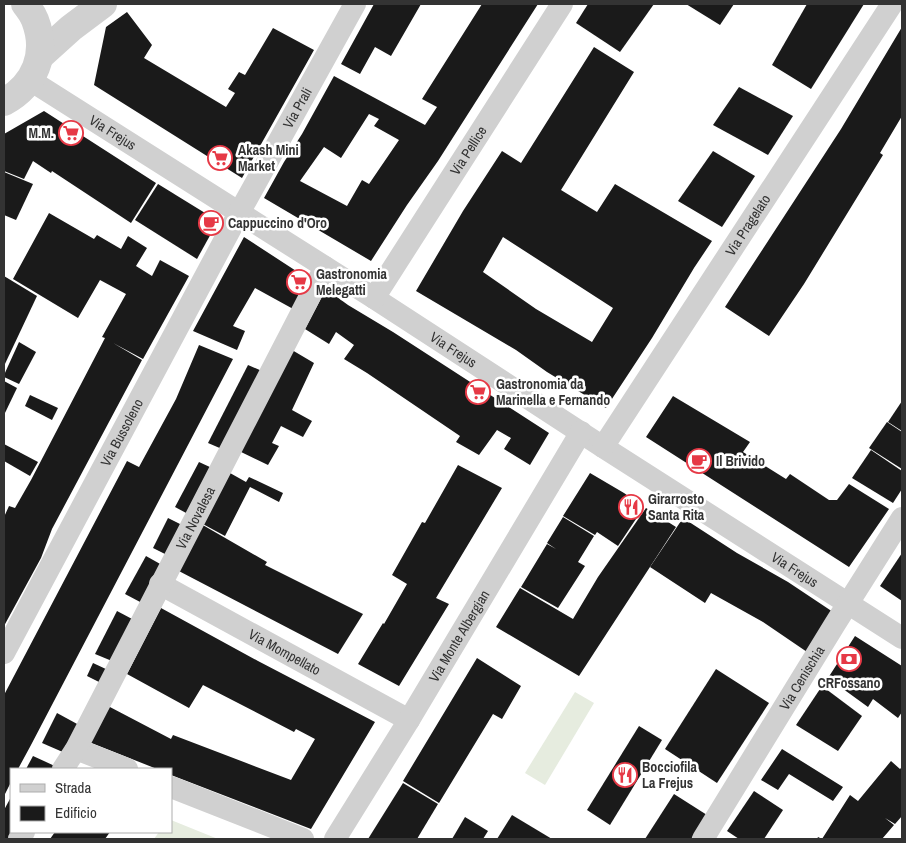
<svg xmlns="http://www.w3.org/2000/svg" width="906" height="843" font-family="'Archivo Narrow',sans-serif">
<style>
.green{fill:#e6ecdf}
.building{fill:#1a1a1a;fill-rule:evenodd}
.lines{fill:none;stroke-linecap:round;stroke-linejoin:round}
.minor{stroke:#d0d0d0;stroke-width:22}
.tertiary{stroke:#d0d0d0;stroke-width:28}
.labels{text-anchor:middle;stroke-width:5;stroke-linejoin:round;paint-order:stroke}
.street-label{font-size:14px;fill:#333;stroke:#fff}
.poi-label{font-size:14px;font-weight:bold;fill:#333;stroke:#fff;text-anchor:start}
</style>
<rect width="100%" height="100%" fill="#fff"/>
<g class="green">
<path d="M575 692 594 703 545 785 525 773Z"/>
<path d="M171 820 218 839H154L159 832H171Z"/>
</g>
<g class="building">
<path d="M374 4H421L391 56 375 47 360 74 341 64Z"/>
<path d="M482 4H538L438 161 407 205 371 261 264 198 284 162 302 134 334 76 425 125 437 107 422 99ZM369 114 379 119 374 126 399 140 369 184 362 180 347 206 300 181 324 147 341 158Z"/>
<path d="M588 4H654L620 52 576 23Z"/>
<path d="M686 4H734L720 25Z"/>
<path d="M807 4H864L811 89 772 65Z"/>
<path d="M127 12 152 45 144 58 226 107 235 93 228 89 239 72 245 75 273 28 314 50 242 178 94 85 106 27Z"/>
<path d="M902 27V116L880 153 883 155 804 284 769 336 725 307 841 129Z"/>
<path d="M594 47 634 72 561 190 597 212 615 184 712 241 694 268 652 338 606 408 547 372 516 350 416 291 463 211 502 151 521 163ZM503 237 613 308 592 342 536 309 483 272Z"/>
<path d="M739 87 793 116 768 155 713 125Z"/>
<path d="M44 111 156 183 131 223 52 171 51 173 33 161 24 179 4 171V134Z"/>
<path d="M713 151 755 176 722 227 678 201Z"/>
<path d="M4 172 33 184 16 220 4 215Z"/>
<path d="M158 184 218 221 197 259 135 220Z"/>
<path d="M49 213 94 239 97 235 121 249 128 236 147 248 136 266 152 276 160 260 189 276 143 359 113 343 142 360 52 529 41 558 4 626V517L9 506 15 508 31 480 105 338 102 337 126 294 100 280 78 318 13 279Z"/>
<path d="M244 237 310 280 295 310 255 288 233 326 245 331 237 350 193 331Z"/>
<path d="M4 276 37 296 4 366Z"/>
<path d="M326 289 348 305 393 332 549 433 530 465 504 449 511 438 497 430 479 455 456 442 460 436 367 373 344 359 354 345 336 332 329 344 305 329Z"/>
<path d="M19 342 36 352 19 384 4 377V375Z"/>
<path d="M199 345 233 359 31 745 18 769H11V782L4 796V695L127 461 139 467 176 399Z"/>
<path d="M292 350 314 363 292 410 312 421 303 437 281 426 272 443 279 446 268 465 239 451Z"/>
<path d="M248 365 262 371 222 449 208 443Z"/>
<path d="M4 381 17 388 4 415Z"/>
<path d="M30 395 58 408 52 420 25 406Z"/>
<path d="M673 396 750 442 743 452 786 479 790 474 829 500H837L849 484 889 509 849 567 646 437Z"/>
<path d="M902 401V431L888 422Z"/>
<path d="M887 422 902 432V469L869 448Z"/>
<path d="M4 444 38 462 30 476 4 461Z"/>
<path d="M871 450 902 471V489L893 503 852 478Z"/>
<path d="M199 462 212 468 188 514 175 507Z"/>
<path d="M458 465 502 488 436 598 449 604 399 686 358 664 383 623 384 624 407 584 392 575 422 522 425 523Z"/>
<path d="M230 473 246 482 249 477 283 493 279 502 250 487 225 536 201 523Z"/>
<path d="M590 473 624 493 644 507 618 546 597 532 595 535 563 516Z"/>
<path d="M646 508 676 527 579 676 496 627 520 588 573 619 598 577Z"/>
<path d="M563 517 594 536 578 562 585 566 558 608 521 587 547 544 556 549 547 543Z"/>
<path d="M168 518 182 525 167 555 153 548Z"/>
<path d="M683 518 737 553 788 582 836 614 810 654 763 622 711 593 705 603 650 567Z"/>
<path d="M201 524 267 562 265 565 363 614 338 654 175 569Z"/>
<path d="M902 553V601L880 586Z"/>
<path d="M146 556 162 565 142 603 125 594Z"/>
<path d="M161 608 258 661 375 722 311 829 171 775V769H157L89 742 108 706 171 739 173 735 291 780 315 739 296 729 294 732 203 685 189 708 127 674Z"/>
<path d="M117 611 134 620 112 661 95 654Z"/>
<path d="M855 636 902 666V712L898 718 873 699 868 707 828 678Z"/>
<path d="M477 658 521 686 502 719 493 714 439 803 403 781Z"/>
<path d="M93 663 108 670 101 683 87 676Z"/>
<path d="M716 669 769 703 717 783 665 749Z"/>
<path d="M822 686 862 716 838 751 796 725Z"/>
<path d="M57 713 79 725 65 753 42 743Z"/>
<path d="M639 726 662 740 610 825 587 810Z"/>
<path d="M782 749 843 787 833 801 789 774 778 790 761 780Z"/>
<path d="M33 756 57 767 55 769H26Z"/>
<path d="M891 761 900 769 902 767V816L895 824 885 818 894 825 882 839H817L818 837 822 839 850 795 858 801Z"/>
<path d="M403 783 438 804 417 839H368Z"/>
<path d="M754 791 783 810 764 839H739L727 831Z"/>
<path d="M674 794 707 815 691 839H645Z"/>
<path d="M11 797V839H4V810Z"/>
<path d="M512 815 552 839H497Z"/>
<path d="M465 817 488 831 483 839H452Z"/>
<path d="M55 832H110L105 839H50Z"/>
</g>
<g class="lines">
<g class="minor">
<path id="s1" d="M30 80 374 298 603 447 902 638"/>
<path id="s2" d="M374 298 562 4"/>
<path id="s3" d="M603 447 892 4"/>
<path id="s4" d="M160 584 409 720"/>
<path id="s5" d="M4 653 239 213 355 4"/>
<path d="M76 749 127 769"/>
<path id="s6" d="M63 769 76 749 325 267"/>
<path d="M171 787 303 839"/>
<path d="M19 839 24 832"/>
<path id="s7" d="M335 839 409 720 581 432"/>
<path id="s8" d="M703 839 835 624 902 518"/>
</g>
<g class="tertiary">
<path d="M40 56 71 28 103 4"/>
<path d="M4 102C35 85 48 54 35 20 33 15 29 9 25 4"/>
</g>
</g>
<defs>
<symbol id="supermarket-ring" viewBox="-11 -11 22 22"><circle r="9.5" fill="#fff" stroke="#e63946" stroke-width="1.5"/><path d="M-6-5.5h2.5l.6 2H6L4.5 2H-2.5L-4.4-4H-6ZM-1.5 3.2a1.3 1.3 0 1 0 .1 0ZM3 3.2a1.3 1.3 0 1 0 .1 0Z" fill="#e63946"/></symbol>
<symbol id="cafe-ring" viewBox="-11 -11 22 22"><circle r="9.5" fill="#fff" stroke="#e63946" stroke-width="1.5"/><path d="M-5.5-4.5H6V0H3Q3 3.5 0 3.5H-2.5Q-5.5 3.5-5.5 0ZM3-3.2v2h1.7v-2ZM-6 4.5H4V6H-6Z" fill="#e63946"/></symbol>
<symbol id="restaurant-ring" viewBox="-11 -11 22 22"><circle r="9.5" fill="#fff" stroke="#e63946" stroke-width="1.5"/><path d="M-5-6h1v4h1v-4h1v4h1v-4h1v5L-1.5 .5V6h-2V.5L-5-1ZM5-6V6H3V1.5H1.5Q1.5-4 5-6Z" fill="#e63946"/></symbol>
<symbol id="bank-ring" viewBox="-11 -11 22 22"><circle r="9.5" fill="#fff" stroke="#e63946" stroke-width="1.5"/><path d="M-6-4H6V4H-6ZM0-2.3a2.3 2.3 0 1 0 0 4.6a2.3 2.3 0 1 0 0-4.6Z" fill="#e63946"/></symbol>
</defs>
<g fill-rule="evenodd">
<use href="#supermarket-ring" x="57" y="119" width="28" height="28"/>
<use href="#supermarket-ring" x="206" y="144" width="28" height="28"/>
<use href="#cafe-ring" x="197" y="209" width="28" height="28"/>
<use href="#supermarket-ring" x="285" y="268" width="28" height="28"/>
<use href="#supermarket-ring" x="464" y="378" width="28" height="28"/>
<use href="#cafe-ring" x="685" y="447" width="28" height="28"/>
<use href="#restaurant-ring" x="617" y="493" width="28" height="28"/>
<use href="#bank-ring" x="835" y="645" width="28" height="28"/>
<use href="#restaurant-ring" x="611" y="761" width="28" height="28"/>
</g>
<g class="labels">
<g class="street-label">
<text dy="5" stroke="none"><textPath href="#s5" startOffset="619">Via Prali</textPath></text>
<text dy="5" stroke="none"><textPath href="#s1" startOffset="98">Via Frejus</textPath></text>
<text dy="5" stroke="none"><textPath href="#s2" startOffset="175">Via Pellice</textPath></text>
<text dy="5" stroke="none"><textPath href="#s3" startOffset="265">Via Pragelato</textPath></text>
<text dy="5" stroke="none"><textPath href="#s1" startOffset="502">Via Frejus</textPath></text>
<text dy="5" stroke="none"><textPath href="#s5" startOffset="250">Via Bussoleno</textPath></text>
<text dy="5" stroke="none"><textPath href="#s6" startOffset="284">Via Novalesa</textPath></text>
<text dy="5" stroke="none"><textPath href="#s1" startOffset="908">Via Frejus</textPath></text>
<text dy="5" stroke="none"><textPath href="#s7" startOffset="238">Via Monte Albergian</textPath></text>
<text dy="5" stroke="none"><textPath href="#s4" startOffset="142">Via Mompellato</textPath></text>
<text dy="5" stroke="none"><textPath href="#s8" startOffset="189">Via Cenischia</textPath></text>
</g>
<g class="poi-label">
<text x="54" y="138" text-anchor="end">M.M.</text>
<text x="238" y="155">Akash Mini<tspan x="238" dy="16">Market</tspan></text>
<text x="228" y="228">Cappuccino d'Oro</text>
<text x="316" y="279">Gastronomia<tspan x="316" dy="16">Melegatti</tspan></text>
<text x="496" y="389">Gastronomia da<tspan x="496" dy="16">Marinella e Fernando</tspan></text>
<text x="716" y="466">Il Brivido</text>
<text x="648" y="504">Girarrosto<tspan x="648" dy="16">Santa Rita</tspan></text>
<text x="849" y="688" text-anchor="middle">CRFossano</text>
<text x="642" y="772">Bocciofila<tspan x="642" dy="16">La Frejus</tspan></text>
</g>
</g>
<rect width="906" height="843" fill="none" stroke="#333333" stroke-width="10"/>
<rect x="10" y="768" width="162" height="65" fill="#ffffff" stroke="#adadad"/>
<rect x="20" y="784" width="25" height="8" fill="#d0d0d0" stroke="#adadad"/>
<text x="55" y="793" font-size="15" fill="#333333">Strada</text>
<rect x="20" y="806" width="25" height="15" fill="#1a1a1a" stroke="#adadad"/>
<text x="55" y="818" font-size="15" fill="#333333">Edificio</text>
</svg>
